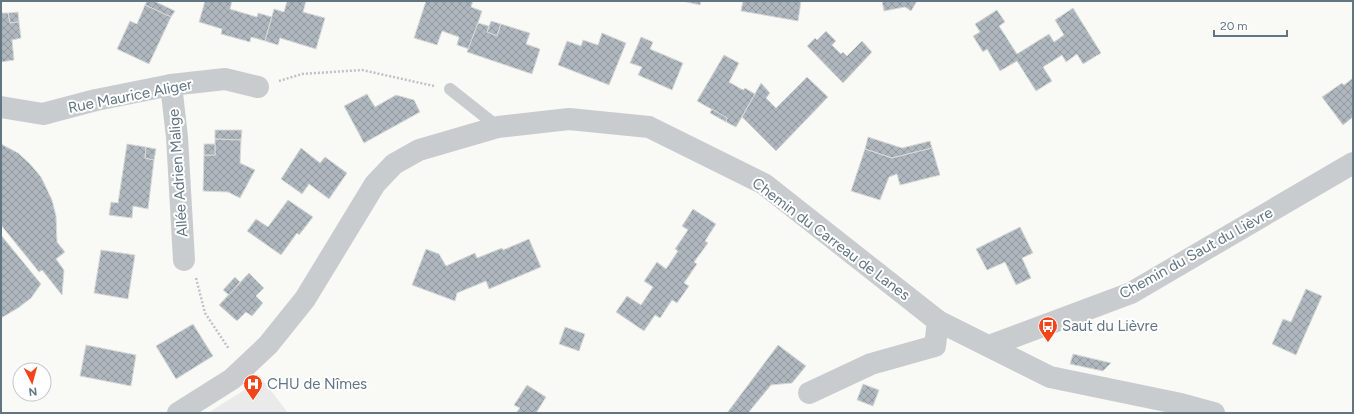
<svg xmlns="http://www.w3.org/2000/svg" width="1354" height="414" font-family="Figtree,sans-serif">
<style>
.built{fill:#e9eae9}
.building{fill:url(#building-cross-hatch);stroke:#dadad8}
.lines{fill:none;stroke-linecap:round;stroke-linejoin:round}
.path{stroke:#bfc2c4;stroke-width:2.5;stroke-dasharray:2 2;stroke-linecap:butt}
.service{stroke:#c8cccf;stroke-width:12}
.minor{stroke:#c8cccf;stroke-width:22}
.labels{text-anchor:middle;stroke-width:4;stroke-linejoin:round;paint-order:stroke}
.street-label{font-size:15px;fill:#617583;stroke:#fff}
.poi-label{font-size:15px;fill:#617583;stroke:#fff;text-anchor:start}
</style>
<defs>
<pattern id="building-cross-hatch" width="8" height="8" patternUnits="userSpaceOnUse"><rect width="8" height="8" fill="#aeb7bd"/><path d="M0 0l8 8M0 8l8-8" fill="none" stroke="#91999f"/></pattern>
</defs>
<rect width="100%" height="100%" fill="#f9f9f6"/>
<path class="built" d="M259 375 288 413H208L246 389Z"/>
<g class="building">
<path d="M147 1H154L175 11 171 17 145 5Z"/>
<path d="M205 1H232L230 9 257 17 258 13 272 17 265 41 251 37 250 42 221 34 222 29 199 22Z"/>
<path d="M287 1H306L303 12 325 18 316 49 280 38 278 45 265 41 274 9 284 12Z"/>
<path d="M426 1H473L471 7 482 11 469 49 457 45 459 37 442 31 437 45 414 38Z"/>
<path d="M682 1H701L700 5Z"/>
<path d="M743 1H801L798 21 741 11Z"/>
<path d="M882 1H917L911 11 905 7 884 11Z"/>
<path d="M145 5 171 17 149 64 117 49 130 21 137 24Z"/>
<path d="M1073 8 1101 53 1083 64 1077 54 1066 62 1062 55 1043 67 1052 81 1036 91 1017 61 1000 71 987 49 983 52 973 36 980 32 975 24 997 10 1005 22 999 26 1017 54 1049 34 1054 42 1064 35 1055 20Z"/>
<path d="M18 12 19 22 10 23 8 13Z"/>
<path d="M1 13H8L10 23 19 22 21 38 12 40 14 60 1 62Z"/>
<path d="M491 21 501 24 497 36 487 32Z"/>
<path d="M478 23 489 26 487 32 497 36 501 24 530 33 526 44 540 49 532 74 467 52Z"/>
<path d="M826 31 836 41 832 45 841 54 843 52 847 56 862 41 872 52 843 83 807 46 815 38 817 40Z"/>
<path d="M602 33 626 43 609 85 558 65 567 41 581 46 583 40 598 45Z"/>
<path d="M641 37 653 42 650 49 683 63 672 90 638 75 642 67 630 63Z"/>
<path d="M724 55 739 63 729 82 743 90 745 88 755 94 736 127 726 122 727 118 697 101Z"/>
<path d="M807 77 828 97 776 151 742 117 761 83 770 93 766 98 776 108Z"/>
<path d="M1353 78V117L1343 125 1322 97 1342 83 1344 85Z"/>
<path d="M367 94 375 107 396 95 414 100 420 112 364 143 344 106Z"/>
<path d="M712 109 727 118 726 122 710 113Z"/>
<path d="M215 130H242L241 140 215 139Z"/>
<path d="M868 137 902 148 930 141 932 148 892 158 865 149Z"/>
<path d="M215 139 241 140 240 163 255 170 240 198 228 192 203 191 204 155H215Z"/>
<path d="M1 144 18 153 30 164 41 177 52 200 56 216 57 242 65 252 56 259 64 270 62 295 42 270 39 272 1 225Z"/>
<path d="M127 144 146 147 145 158 154 160 148 209 133 206 132 218 109 215 111 202 118 203Z"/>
<rect x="204" y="144" width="11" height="11"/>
<path d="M146 147 156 149 154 160 145 158Z"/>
<path d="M301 148 320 163 325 157 347 173 329 199 309 184 302 194 281 179Z"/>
<path d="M932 148 940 175 900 185 897 174 889 177 880 200 851 191 865 149 892 158Z"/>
<path d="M288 200 313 217 299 235 297 233 281 255 247 231 256 219 268 227Z"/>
<path d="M693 209 716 224 705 241 708 243 694 262 697 264 684 283 689 286 677 303 672 300 660 318 655 315 644 331 616 312 627 296 641 305 653 287 644 281 657 262 666 269 678 251 675 249 688 230 682 226Z"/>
<path d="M1020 227 1033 253 1022 258 1031 278 1016 285 1005 262 987 270 976 249Z"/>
<path d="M1 235 41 284 31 298 18 308 1 318Z"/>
<path d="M529 239 541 267 489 289 486 281 457 293 455 301 412 285 426 249 439 254 446 266 475 253 477 258 502 248 503 250Z"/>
<path d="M101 250 135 255 128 299 94 293Z"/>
<path d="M249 273 264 288 256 296 263 303 252 316 246 312 237 321 219 305Z"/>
<path d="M235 277 240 282 229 295 223 290Z"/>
<path d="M1306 289 1322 296 1296 355 1272 344 1283 319 1291 322Z"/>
<path d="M193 324 213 356 176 379 156 346Z"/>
<path d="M565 327 585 334 579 351 559 344Z"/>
<path d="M86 345 136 355 131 386 80 376Z"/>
<path d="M778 345 806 366 792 383 771 385 748 413H727Z"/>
<path d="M1073 354 1111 363 1103 371 1070 364Z"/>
<path d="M863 384 879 390 873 406 857 400Z"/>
<path d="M527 385 546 397 536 413H516L520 408 514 405Z"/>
</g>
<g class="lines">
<g class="path">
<path d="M279 81 302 74 362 70 434 86"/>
<path d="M196 278 205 313 229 349"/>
</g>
<path class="service" d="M450 89 498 127"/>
<g class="minor">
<path d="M171 85 177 137 184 260"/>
<path d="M1 107 43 114 96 100 171 85 225 79 258 87"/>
<path d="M989 346 1131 293 1353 163"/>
<path d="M809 393 871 364 935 346 938 321"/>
<path d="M178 413 232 379 268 345 305 299 375 184 394 164 419 150 498 127 569 119 649 127 764 184 938 321 1050 377 1181 404 1214 413"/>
</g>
</g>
<defs>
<symbol id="bus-pin" viewBox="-11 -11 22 30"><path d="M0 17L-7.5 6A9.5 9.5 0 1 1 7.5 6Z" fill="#f3451b" stroke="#fff"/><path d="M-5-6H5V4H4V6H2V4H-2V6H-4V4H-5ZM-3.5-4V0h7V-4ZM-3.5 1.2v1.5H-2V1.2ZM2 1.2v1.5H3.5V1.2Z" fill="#fff"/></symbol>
<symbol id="hospital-pin" viewBox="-11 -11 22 30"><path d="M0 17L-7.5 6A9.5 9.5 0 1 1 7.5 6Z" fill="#f3451b" stroke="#fff"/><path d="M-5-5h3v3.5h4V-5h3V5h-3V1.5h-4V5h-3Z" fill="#fff"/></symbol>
</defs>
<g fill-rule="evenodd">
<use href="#bus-pin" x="1037" y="315" width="22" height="30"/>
<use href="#hospital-pin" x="242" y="373" width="22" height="30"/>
</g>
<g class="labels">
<g class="street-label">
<text transform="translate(130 96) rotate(-11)" y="5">Rue Maurice Aliger</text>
<text transform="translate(178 173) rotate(-94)" y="5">Allée Adrien Malige</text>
<text transform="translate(831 239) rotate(37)" y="5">Chemin du Carreau de Lanes</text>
<text transform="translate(1196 253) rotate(-29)" y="5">Chemin du Saut du Lièvre</text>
</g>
<g class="poi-label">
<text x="1062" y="331">Saut du Lièvre</text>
<text x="267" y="389">CHU de Nîmes</text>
</g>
</g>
<rect width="1354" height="414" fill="none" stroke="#617583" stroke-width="4"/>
<g transform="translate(32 382) rotate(174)"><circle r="19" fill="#ffffff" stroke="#c0c8cd"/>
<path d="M0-3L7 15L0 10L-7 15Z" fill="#f3451b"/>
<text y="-6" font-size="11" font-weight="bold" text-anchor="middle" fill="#617583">N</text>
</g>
<path d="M1214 30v6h73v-6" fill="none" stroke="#617583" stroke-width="2"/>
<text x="1220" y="30" font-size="12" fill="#617583" stroke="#ffffff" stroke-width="3" paint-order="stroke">20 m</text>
</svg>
